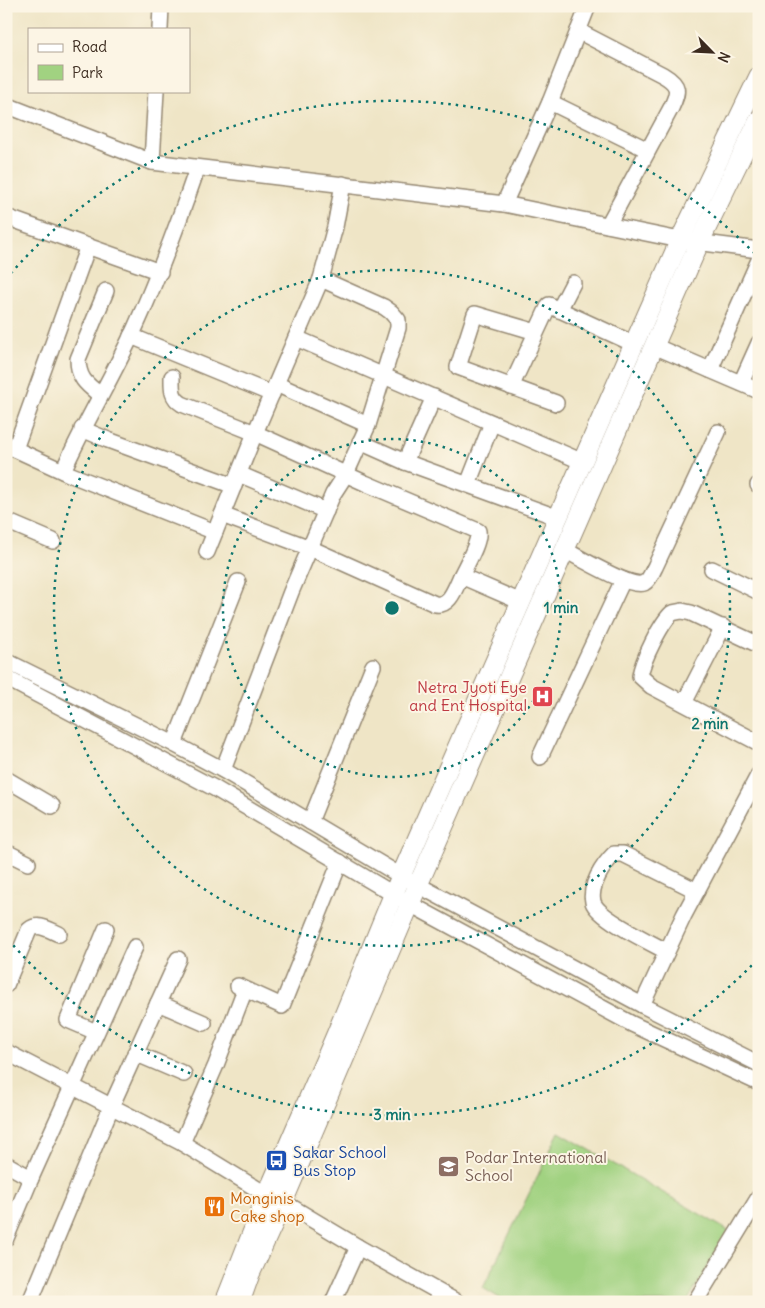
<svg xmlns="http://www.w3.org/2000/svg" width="765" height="1308" font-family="Delius,sans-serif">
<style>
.green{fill:#a1d281;stroke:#6e7e50}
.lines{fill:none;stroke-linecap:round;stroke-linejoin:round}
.minor-casing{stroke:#958872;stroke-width:18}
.major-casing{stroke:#958872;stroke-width:21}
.minor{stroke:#fff;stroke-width:15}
.major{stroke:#fff;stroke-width:19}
.ring{fill:none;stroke:#0f766e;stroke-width:2.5;stroke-dasharray:2.5 5}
.labels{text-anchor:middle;stroke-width:4;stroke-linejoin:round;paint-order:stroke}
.health-label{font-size:16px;fill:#be3a42;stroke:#fcf5e5;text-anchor:end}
.transit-label{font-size:16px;fill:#164399;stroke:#fcf5e5;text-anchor:start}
.education-label{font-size:16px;fill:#785e54;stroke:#fcf5e5;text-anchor:start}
.food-label{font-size:16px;fill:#c56008;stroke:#fcf5e5;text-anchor:start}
.centre{fill:#0f766e;stroke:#fcf5e5;stroke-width:2.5}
.ring-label{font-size:15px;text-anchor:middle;font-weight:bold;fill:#0f766e;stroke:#fcf5e5;stroke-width:4;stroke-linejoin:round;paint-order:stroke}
</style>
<rect width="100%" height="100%" fill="#fcf5e5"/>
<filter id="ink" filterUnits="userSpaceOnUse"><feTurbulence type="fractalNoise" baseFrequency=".02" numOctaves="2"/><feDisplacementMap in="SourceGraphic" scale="10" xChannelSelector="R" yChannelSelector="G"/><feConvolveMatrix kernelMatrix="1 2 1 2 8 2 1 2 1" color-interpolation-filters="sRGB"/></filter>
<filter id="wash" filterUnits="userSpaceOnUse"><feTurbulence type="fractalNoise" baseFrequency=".0096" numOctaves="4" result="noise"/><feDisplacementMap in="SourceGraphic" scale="20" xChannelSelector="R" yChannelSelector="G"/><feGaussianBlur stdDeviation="1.12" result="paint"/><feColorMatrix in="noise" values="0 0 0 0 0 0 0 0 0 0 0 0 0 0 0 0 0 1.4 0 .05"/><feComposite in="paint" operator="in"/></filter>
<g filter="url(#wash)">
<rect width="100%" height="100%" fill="#efe5c6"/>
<path class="green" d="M559 1132 729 1231 687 1302H506L483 1288Z"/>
</g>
<g filter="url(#ink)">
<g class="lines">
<defs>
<g id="minor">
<path d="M160 29 161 6"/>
<path d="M578 31 663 75C680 85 679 91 671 108L608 225"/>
<path d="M550 102 648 150"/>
<path d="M6 105 152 162 504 204 680 240 759 250"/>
<path d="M152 162 156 91"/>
<path d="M504 204 550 102 588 6"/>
<path d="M6 217 160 272"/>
<path d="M559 310 573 283"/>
<path d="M536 332 475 314 458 367 556 403"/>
<path d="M131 336 272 394"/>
<path d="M296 338 583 462"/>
<path d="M654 346 759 391"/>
<path d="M710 370 759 260"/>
<path d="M172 377C172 389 171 397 182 404L255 433 365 483 478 531C480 542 466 565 461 576L521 602"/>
<path d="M741 383 759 343"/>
<path d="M276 384 368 425"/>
<path d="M511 387 549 305 634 344"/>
<path d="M100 395C86 384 78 378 78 359L106 291"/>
<path d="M82 429 108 440 234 486"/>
<path d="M360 442 405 462 559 518"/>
<path d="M6 445 69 474 215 532"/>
<path d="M15 449 88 246"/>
<path d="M405 462 434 397"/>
<path d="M63 471C85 422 113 376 135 328 159 275 178 224 197 169"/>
<path d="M239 474 326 511"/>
<path d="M468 484 492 423"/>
<path d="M758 485H759"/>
<path d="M222 515 310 548 435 604C450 607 455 588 461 576"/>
<path d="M6 521 53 541"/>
<path d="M565 550C578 557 632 589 644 583 650 580 652 572 655 567L718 432"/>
<path d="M207 552 255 433 321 279 335 227 343 184"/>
<path d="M712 569 759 592"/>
<path d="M759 645 691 613 682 611 672 613C661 623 642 661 640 676L651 686 759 743"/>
<path d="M6 661 174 744 223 770 401 876 642 1005 759 1064"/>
<path d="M6 678 214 788 410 904 632 1024 759 1083"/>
<path d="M684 703 723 627"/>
<path d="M174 744 238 582"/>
<path d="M540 757 623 580"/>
<path d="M223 770 291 592 333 494 346 474 368 425 398 328V320L391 312 384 307 321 279"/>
<path d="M6 779 52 806"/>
<path d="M310 822 373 666"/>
<path d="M6 852 28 863"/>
<path d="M666 951C651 943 598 918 593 902 589 886 603 865 614 854H623L697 891"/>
<path d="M6 985 29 930C39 922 49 930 59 934"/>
<path d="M238 986 282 1006 340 862"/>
<path d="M158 1003 204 1023"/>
<path d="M642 1005 684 915 759 774"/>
<path d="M96 1032 68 1020 106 929"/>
<path d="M6 1052 182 1143 267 1195 283 1202 358 1247 457 1302"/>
<path d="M135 1053 184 1074"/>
<path d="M182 1143 216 1065 242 997"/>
<path d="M6 1164 31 1178"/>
<path d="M6 1238 31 1178 135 947"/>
<path d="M30 1302 111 1107 178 959"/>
<path d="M333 1302 358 1247"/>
<path d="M695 1302 759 1197"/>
</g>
<g id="major">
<path d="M225 1302 267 1195 336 1035 401 876 634 344 680 240 759 76"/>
<path d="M240 1302 250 1274 283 1202 418 885 700 241 759 120"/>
</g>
</defs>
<use href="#minor" class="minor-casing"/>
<use href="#major" class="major-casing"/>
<use href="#minor" class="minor"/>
<use href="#major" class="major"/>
</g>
</g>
<g class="ring">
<circle cx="392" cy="608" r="169"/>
<circle cx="392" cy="608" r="338"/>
<path d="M757 960A507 507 0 0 1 6 937M6 279A507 507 0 0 1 757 256"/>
</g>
<defs>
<symbol id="hospital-square" viewBox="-11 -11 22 22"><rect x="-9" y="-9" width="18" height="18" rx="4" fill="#e0444e" stroke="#fcf5e5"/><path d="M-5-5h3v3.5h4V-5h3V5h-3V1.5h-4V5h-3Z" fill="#fff"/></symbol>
<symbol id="bus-square" viewBox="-11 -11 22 22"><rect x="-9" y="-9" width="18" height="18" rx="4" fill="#1a4fb4" stroke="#fcf5e5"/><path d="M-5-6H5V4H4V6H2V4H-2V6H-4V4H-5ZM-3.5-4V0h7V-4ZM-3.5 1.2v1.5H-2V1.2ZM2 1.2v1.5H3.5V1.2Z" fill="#fff"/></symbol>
<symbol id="school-square" viewBox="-11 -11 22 22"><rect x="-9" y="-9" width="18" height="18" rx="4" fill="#8d6e63" stroke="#fcf5e5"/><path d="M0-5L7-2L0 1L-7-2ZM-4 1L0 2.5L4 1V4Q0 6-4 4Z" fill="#fff"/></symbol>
<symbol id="restaurant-square" viewBox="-11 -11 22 22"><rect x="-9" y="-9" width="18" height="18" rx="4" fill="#e8710a" stroke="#fcf5e5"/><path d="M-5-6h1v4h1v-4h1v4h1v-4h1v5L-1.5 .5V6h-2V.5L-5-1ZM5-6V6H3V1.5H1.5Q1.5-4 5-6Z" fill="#fff"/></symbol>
</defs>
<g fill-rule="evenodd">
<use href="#hospital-square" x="530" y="684" width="25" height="25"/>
<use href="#bus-square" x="264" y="1148" width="25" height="25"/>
<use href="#school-square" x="436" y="1154" width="25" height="25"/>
<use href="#restaurant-square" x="202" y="1194" width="25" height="25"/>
</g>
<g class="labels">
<g class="health-label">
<text x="527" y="693">Netra Jyoti Eye<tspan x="527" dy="18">and Ent Hospital</tspan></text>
</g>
<g class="transit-label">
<text x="293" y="1158">Sakar School<tspan x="293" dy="18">Bus Stop</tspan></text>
</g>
<g class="education-label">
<text x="465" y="1163">Podar International<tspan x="465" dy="18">School</tspan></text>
</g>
<g class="food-label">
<text x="230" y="1204">Monginis<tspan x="230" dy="18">Cake shop</tspan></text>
</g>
</g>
<circle cx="392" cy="608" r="8" class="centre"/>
<g class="ring-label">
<text x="561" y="613">1 min</text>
<text x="710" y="729">2 min</text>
<text x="392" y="1120">3 min</text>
</g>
<rect width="765" height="1308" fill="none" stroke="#fcf5e5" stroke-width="25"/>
<rect x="28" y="28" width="162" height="65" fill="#fcf5e5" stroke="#afa495"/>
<rect x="38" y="44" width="25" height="8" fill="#ffffff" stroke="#afa495"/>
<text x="72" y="52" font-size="15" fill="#3b2a1e">Road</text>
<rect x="38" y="65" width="25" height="15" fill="#a1d281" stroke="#afa495"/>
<text x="72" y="78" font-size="15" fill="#3b2a1e">Park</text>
<g transform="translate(712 52) rotate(114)" stroke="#fcf5e5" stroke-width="4" paint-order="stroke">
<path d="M0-4L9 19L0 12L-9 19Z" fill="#3b2a1e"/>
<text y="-8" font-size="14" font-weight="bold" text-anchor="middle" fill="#3b2a1e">N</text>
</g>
</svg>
